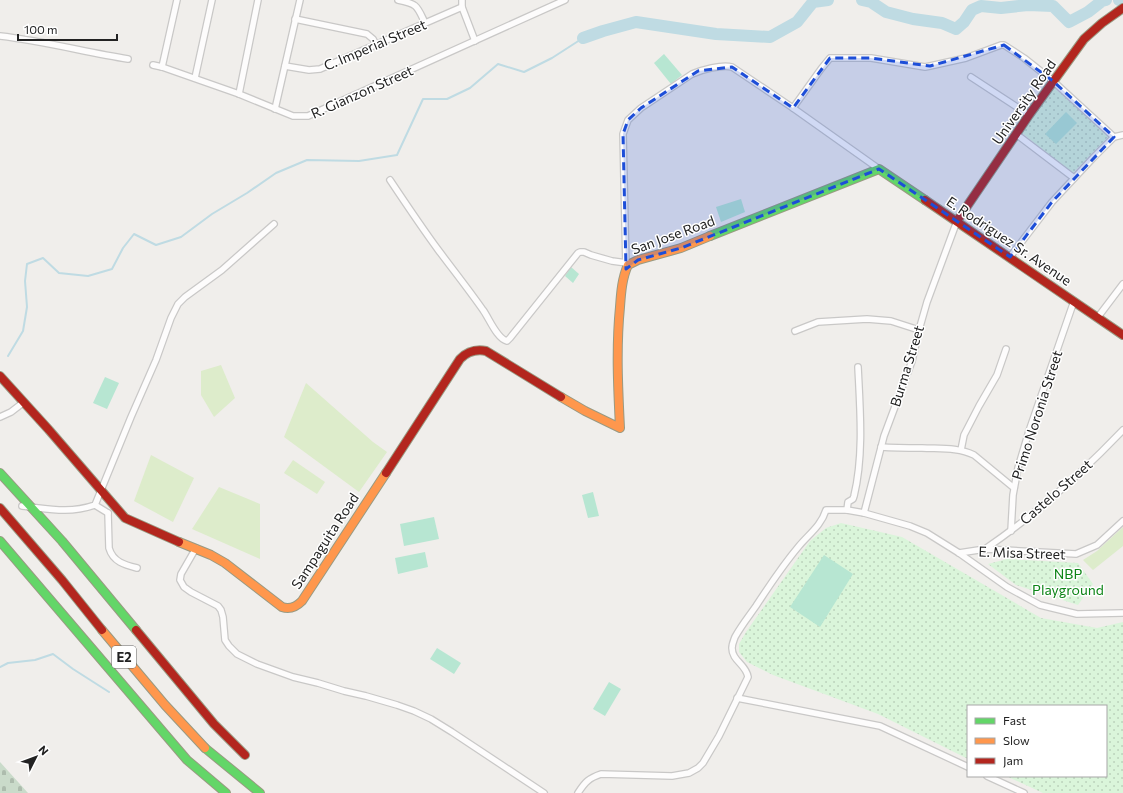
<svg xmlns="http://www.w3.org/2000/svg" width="1123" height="793" font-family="Commissioner,sans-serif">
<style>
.grass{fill:#ddeccb}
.cemetery{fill:url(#cemetery-stones)}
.park{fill:url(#park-dots)}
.pitch{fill:#b7e6d2}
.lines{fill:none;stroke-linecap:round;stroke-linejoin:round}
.stream{stroke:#bfdbe3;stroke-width:2}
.river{stroke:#bfdbe3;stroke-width:12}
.street-casing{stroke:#c9c8c7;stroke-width:8}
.fast-casing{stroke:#999a82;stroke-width:10}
.slow-casing{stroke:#999a82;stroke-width:10}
.jam-casing{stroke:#999a82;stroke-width:10}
.street{stroke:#fdfcfc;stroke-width:5.5}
.fast{stroke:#63d668;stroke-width:8}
.slow{stroke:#ff974d;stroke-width:8}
.jam{stroke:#b3261e;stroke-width:8}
.marked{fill:#1d4ed8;fill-opacity:0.2;stroke:#1d4ed8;stroke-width:3;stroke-dasharray:8 5;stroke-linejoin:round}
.labels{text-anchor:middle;stroke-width:3;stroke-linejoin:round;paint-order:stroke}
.shield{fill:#fff;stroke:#646464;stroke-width:1}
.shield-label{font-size:13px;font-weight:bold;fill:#222}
.street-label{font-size:14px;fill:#222;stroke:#fff}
.park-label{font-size:14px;fill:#0c8416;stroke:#fff}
</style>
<defs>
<pattern id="cemetery-stones" width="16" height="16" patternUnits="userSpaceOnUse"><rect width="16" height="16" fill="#cadbca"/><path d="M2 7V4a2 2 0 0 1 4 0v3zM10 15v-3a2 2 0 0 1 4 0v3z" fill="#adbcad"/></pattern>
<pattern id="park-dots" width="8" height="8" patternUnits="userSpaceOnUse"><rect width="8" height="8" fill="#daf5da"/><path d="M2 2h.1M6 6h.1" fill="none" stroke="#bbd2bb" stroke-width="1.8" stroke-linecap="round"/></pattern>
</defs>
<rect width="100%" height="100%" fill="#f0eeeb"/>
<g class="grass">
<path d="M221 365 235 398 214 417 201 395V371Z"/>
<path d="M306 383 373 442 387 452 359 492 284 437Z"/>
<path d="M151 455 194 478 173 522 134 501Z"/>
<path d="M293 460 325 482 317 494 284 473Z"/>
<path d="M219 487 260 504V559L192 529Z"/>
<path d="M1123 527V546L1093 570 1083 560 1097 551Z"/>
</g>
<path class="cemetery" d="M0 762 28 793H0Z"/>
<g class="park">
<path d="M1052 86 1109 136 1072 174 1021 132Z"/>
<path d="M841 523 902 537 1041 618 1097 628 1123 622V793H1043L1006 776H1106V706H968V759L878 714 773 675 747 662 739 652V644L746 632 810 541 826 528Z"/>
<path d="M1007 559 1078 563 1093 584 1078 605 1016 585 988 564Z"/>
</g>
<g class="pitch">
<path d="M664 54 682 75 671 84 654 63Z"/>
<path d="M1066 112 1077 123 1056 144 1045 134Z"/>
<path d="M741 199 745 212 721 222 716 207Z"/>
<path d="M571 267 579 274 573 283 565 276Z"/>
<path d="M105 377 119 383 107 409 93 403Z"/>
<path d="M593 492 599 516 588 518 582 495Z"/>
<path d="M434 517 439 539 404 546 400 524Z"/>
<path d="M425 552 428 567 398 574 395 558Z"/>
<path d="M824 555 853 574 820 627 790 607Z"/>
<path d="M437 648 461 663 454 674 430 659Z"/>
<path d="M609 682 621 689 605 716 593 709Z"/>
</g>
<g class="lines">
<g class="stream">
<path d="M8 356 23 331 27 307 25 281 27 264 43 258 59 273 88 276 112 269 123 248 134 234 156 245 181 237 212 214 247 193 276 173 307 160 359 161 397 155 423 99H447L470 88 498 64 524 72 552 58 583 38"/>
<path d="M0 667 8 663 35 660 53 654 73 669 109 692"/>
</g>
<g class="river">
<path d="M862 0 871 2 886 12 913 19 942 23 956 29 964 22 972 10 981 6 1001 8 1028 5 1053 6 1069 22 1088 12 1102 1 1106 0"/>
<path d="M1119 0 1123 2"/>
<path d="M583 38 603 31 636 22 716 34 770 37 797 22 813 2 828 0"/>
</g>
<defs>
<g id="street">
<path d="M398 0C418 4 417 6 425 23"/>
<path d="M462 0V7L475 41"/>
<path d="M295 19 367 34 373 39 376 45"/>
<path d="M0 36C43 41 85 52 128 59"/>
<path d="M153 65 162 67 239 94 293 116H308L565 0"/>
<path d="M285 66 309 70 320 69 462 7"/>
<path d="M162 67 177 0"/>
<path d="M971 77 1029 115"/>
<path d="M195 78 212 0"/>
<path d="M239 94 258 0"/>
<path d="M793 108 821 69 830 58H871L925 67 930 66 966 58 1001 45H1004L1024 58 1053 81 1114 137"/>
<path d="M275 109 300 0"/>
<path d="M1016 134 1074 178"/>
<path d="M390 180C406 204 422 228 439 251 454 271 469 290 483 310 489 318 497 339 507 341L510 338 578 253 580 252H584L591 255 612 261 627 263"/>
<path d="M1010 257 1052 202 1093 158 1114 137 1123 135"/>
<path d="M626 268 623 134 628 120 641 108 692 74C701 70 722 64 732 67L793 108 879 169"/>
<path d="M1098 317 1123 284"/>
<path d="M795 331 818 322 867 319 891 321 919 330"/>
<path d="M0 417 11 412 24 402"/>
<path d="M881 447C895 448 908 448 922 448 939 449 958 447 974 455L1014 488"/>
<path d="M961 450 964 435 979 406 997 375 1006 349"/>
<path d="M95 505 108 513"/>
<path d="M22 506C50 509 68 514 95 505L131 417 156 360 171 318 178 304 185 297 222 270 274 224"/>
<path d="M847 510 848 502 853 499 854 496C864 455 860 408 858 367"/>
<path d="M108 513 109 548C113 562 125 565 137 568"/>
<path d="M864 513 884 436 912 361 919 330 927 302 957 221"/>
<path d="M1011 531 1013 495 1018 468 1029 431 1074 301"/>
<path d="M196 548 181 574 180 580 184 587 191 592 218 606 221 610 223 617 225 640 229 646 237 654 257 664 293 677 318 683 344 691 366 696 397 705 414 711 431 719 452 732 544 793"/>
<path d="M985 549C1035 515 1081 474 1123 430"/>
<path d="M959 553 985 549 1076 554 1097 545 1123 521"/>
<path d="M737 698 880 726 968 767"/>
<path d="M987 776 1024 793"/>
<path d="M578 793C585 782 589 778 601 774L672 776 689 773 698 768 703 763 719 736 748 677C746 664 732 661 732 648 732 644 734 640 735 637 741 626 749 616 756 606 769 586 783 565 799 546 809 534 821 526 826 510H847L864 513 910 526 927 533 959 553 1007 587 1040 605 1077 614 1123 613"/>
</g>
<g id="fast">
<path d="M710 236 879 169 925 200"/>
<path d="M0 473 62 541 136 630"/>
<path d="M0 541 187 760 226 793"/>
<path d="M205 748 260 793"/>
</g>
<g id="slow">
<path d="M561 397 585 411 620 428C618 388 616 347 620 307 621 293 622 278 628 265L638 260 681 248 710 236"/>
<path d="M179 542 211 555 225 563 282 607C290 610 296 607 302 601L386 473"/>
<path d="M102 630 165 705 205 748"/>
</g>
<g id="jam">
<path d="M925 200 1123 335"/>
<path d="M957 221 1029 115 1084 39 1102 23 1123 8"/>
<path d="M0 376 49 430 125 518 179 542"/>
<path d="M386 473 460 359C468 351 476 349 486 351L561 397"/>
<path d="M0 508 62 580 102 630"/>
<path d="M136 630 214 724 245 755"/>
</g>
</defs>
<use href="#street" class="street-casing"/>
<use href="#fast" class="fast-casing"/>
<use href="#slow" class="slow-casing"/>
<use href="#jam" class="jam-casing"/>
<use href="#street" class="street"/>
<use href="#fast" class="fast"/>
<use href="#slow" class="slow"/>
<use href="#jam" class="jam"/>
</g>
<path class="marked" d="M1004 45 1053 81 1114 137 1052 202 1010 257 879 169 681 248 638 260 626 269 623 134 628 120 641 108 698 71 732 67 793 108 830 58H871L930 66Z"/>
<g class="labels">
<rect class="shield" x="112" y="646" width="24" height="22" rx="3"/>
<g class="shield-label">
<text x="124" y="662">E2</text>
</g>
<g class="street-label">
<text transform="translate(375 45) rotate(-23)" y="5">C. Imperial Street</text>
<text transform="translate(362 92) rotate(-24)" y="5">R. Gianzon Street</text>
<text transform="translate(1024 102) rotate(-55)" y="5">University Road</text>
<text transform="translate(673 235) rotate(-20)" y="5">San Jose Road</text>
<text transform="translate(1009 241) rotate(34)" y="5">E. Rodriguez Sr. Avenue</text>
<text transform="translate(907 366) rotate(-73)" y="5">Burma Street</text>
<text transform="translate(1037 415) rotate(-72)" y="5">Primo Noronia Street</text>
<text transform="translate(1056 492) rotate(-41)" y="5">Castelo Street</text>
<text transform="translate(325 541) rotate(-57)" y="5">Sampaguita Road</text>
<text transform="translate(1022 553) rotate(2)" y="5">E. Misa Street</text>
</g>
<g class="park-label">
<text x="1068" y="579">NBP<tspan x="1068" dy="16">Playground</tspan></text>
</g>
</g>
<rect x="967" y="705" width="140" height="72" fill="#ffffff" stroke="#a7a7a7"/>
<rect x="975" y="718" width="20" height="6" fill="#63d668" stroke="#a7a7a7"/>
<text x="1003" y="725" font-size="12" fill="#222222">Fast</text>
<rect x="975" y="738" width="20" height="6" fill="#ff974d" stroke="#a7a7a7"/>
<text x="1003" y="745" font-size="12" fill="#222222">Slow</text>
<rect x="975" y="758" width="20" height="6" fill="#b3261e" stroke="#a7a7a7"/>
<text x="1003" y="765" font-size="12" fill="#222222">Jam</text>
<g transform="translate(36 757) rotate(48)" stroke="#ffffff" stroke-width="3" paint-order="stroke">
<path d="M0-3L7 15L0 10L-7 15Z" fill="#222222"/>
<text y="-6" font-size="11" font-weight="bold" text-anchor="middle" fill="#222222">N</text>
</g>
<path d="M18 34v6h99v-6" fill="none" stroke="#222222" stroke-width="2"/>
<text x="24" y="34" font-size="12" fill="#222222" stroke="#ffffff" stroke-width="3" paint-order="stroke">100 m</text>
</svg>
